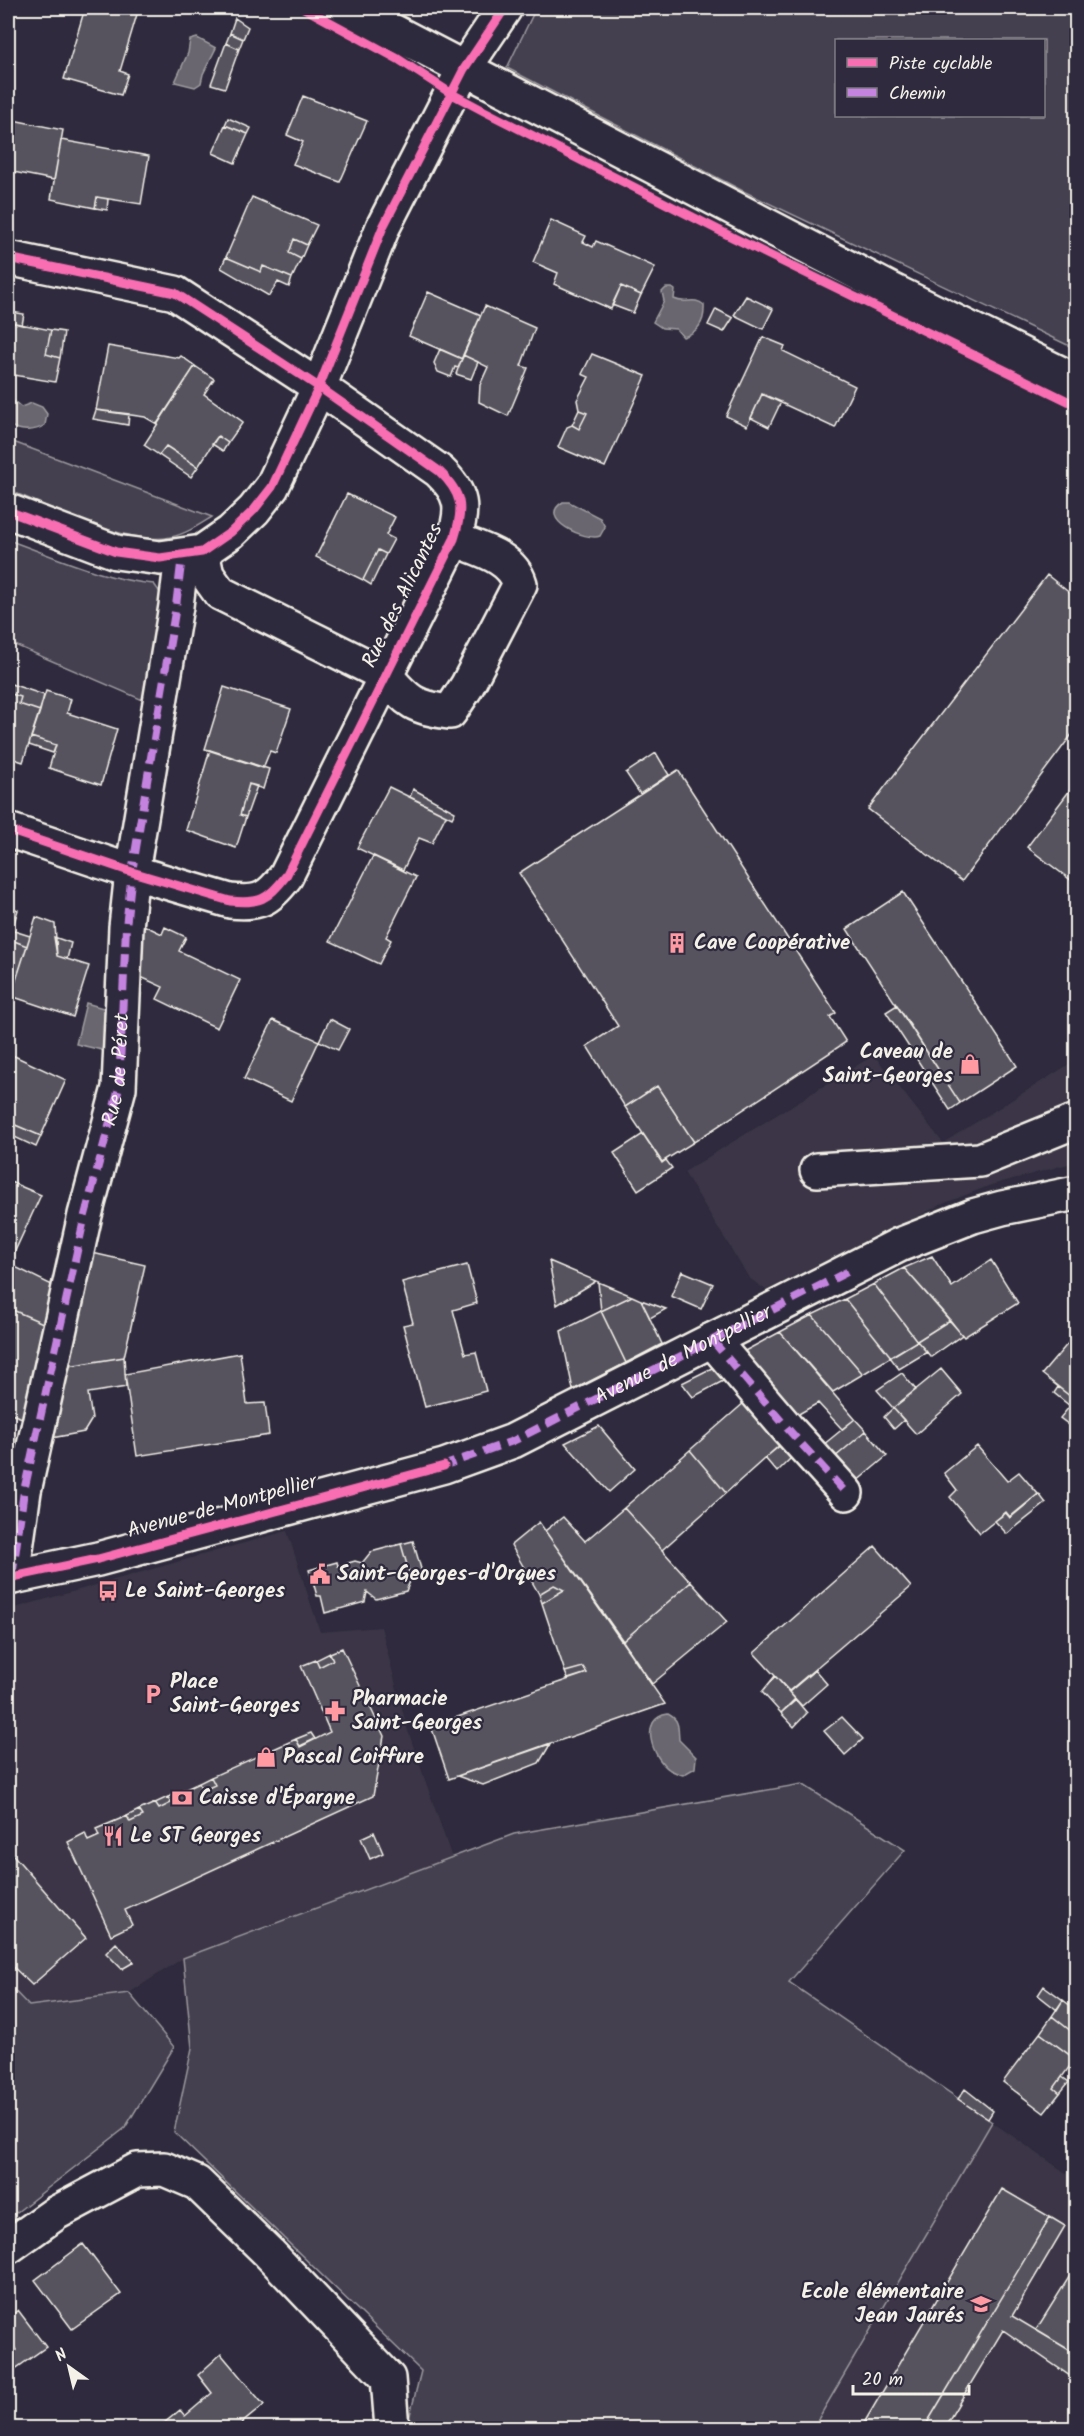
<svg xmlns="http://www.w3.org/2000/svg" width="1084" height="2436" viewBox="0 0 1084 2436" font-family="Kalam,sans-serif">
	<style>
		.built { fill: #3b3647 }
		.green { fill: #454050; stroke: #9c989c; stroke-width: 1.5; fill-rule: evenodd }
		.water { fill: #6a6670; stroke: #a19ea0; stroke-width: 1.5 }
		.building { fill: #56525f; stroke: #f4f1e8; stroke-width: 1.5 }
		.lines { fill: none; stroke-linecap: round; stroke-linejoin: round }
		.minor-casing { stroke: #f4f1e8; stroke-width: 38 }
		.minor { stroke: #2f2a3d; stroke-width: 33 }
		.quiet { stroke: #c483df; stroke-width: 8; stroke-dasharray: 15 8; stroke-linecap: butt }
		.cycleway-casing { stroke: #2f2a3d; stroke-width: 13 }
		.cycleway { stroke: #f96db3; stroke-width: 9 }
		.labels { text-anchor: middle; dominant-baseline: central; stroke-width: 4.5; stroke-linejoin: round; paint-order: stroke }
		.street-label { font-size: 21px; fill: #f4f1e8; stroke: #2f2a3d }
		.poi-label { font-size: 21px; font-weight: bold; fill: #f4f1e8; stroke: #2f2a3d; text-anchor: start }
	</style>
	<rect width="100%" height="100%" fill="#2f2a3d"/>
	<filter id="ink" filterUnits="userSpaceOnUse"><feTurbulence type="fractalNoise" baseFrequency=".0167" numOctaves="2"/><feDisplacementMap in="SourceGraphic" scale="12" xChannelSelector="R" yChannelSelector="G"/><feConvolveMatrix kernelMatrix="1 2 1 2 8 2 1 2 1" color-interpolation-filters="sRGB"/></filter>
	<g filter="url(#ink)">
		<path class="built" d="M874,1055L943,1143L1076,1060V1162L991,1185L945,1203L766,1290L749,1278L684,1172Z
			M287,1531L320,1632L381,1627L407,1728L452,1858L183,1958L129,1993L28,2006L8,1984V1610Z
			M992,2122L1076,2180V2428H813Z"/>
		<path class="green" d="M536,8H1076V349L741,190L507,68ZM836,40H1044V116H836Z
			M8,440L212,517C199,525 186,534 171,537C128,547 49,506 8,490Z
			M8,540C56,557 102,579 154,584L166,601L145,701L8,642Z
			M802,1784L905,1850L789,1982L992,2122L813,2428H422L409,2419L421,2371L174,2132L192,2048L183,1958L514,1834Z
			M8,1984L29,2006L129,1993L174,2047L125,2128L8,2219Z"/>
		<path class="water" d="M197,38L216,48L203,74L201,83L195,87L175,82L188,53L190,40Z
			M666,288H672L675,290L674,299C686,305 694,296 704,305C705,321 699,332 683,337L676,329L662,328L653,322L664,301L662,292Z
			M8,401L15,402L21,407L32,403L42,407L47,414L45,425C33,433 19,431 8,425Z
			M563,502H569L600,518L605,527L600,536C587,542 535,519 563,502Z
			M86,1003L110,1010L102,1050L76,1044Z
			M668,1714C680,1720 678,1728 679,1740L696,1757L695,1768L683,1775C679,1774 674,1772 670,1770C652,1758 638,1718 668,1714Z"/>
		<path class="building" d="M85,8H125L138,11L120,71L128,74L121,95L64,79Z
			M235,18L248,27L243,39L230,33Z
			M230,33L243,39L239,49L226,43Z
			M226,43L239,49L225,88L211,84Z
			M303,96L367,121L340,182L293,164L303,142L287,135Z
			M228,118L251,128L248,134L225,125Z
			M8,119L63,130L54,180L8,171Z
			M225,125L248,134L235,163L213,153Z
			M61,140L149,156L141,204L97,197L95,208L51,199Z
			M97,197L108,199L107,210L95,208Z
			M252,197L317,225L307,245L294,239L289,253L301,259L292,278L263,266L261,272L226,257Z
			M551,220L586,236L583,242L593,247L596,241L655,267L641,295L621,286L611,309L554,284L558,273L533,262Z
			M294,239L307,245L301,259L289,253Z
			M226,257L261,272L263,266L292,278L289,287L278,282L269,296L221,268Z
			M621,286L641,295L633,313L612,305Z
			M428,292L481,315L462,359L409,336Z
			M746,296L773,309L763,329L734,315Z
			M485,306L535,328L521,366L528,368L508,416L479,402L480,385L488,367L463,355Z
			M716,309L733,318L724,332L708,325Z
			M8,311L11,312L10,322L51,330L46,354L60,358L55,382L8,374Z
			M11,312L24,314L22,325L10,322Z
			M51,330L64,332L60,358L46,354Z
			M763,337L785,346L783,351L855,386L835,428L762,394L747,426L726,416Z
			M108,346L179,358L181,356L195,366L157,424L145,417L96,410Z
			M440,349L462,359L458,368L455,367L451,377L438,372L434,363Z
			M592,354L646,376L605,467L558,447L567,427L572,425L579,429L587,413L579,410L577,400L589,377L582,374Z
			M463,355L478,362L471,379L456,374Z
			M195,366L214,379L204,394L243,422L228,443L218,436L198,467L166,446L159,455L144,445Z
			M762,394L781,402L769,427L751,418Z
			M96,410L129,414L128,425L93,419Z
			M579,410L587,413L579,429L572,425Z
			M218,436L228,443L223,451L212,444Z
			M166,446L198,467L191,477L159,455Z
			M347,494L395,517L386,535L394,539L386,554L378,550L363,580L316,557Z
			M378,550L386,554L371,585L363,580Z
			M1047,575L1076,598V729L962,881L868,809Z
			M8,683L44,695L40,711L19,704L21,697L8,693Z
			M224,687L291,709L276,753L270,751L263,768L205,749Z
			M46,691L71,699L67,713L117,729L101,785L49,768L56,745L31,737Z
			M8,693L21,697L19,704L40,711L23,762L8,757Z
			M31,737L56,745L53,753L29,745Z
			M210,750L269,769L263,789L249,784L240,815L246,817L236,848L186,830Z
			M656,753L669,775L640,794L626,773Z
			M678,770L836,1013L830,1017L846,1042L694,1142L657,1086L625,1107L587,1046L618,1026L519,873Z
			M1076,782V884L1027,847Z
			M249,784L257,786L246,817L240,815Z
			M389,787L446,815L432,843L419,838L403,870L357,848Z
			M413,789L455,812L452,818L410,797Z
			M373,856L416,877L386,937L391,940L379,964L330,941Z
			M903,892L1017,1066L960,1103L847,929Z
			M8,906L18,910L9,939L27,946L17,977L8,974Z
			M36,917L55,924L57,956L89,966L73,1017L11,996Z
			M135,921L162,934L165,927L186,937L179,951L240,980L217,1028L157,999L163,987L132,973Z
			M11,930L30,936L27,946L9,939Z
			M54,937L71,943L67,959L57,956Z
			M897,1005L960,1103L950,1110L886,1012Z
			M330,1019L349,1029L338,1050L319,1041Z
			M273,1020L319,1041L291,1101L244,1079Z
			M8,1053L66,1080L41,1136L8,1122Z
			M657,1086L694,1142L662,1162L625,1107Z
			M13,1124L41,1136L36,1147L8,1134Z
			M643,1134L662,1163L666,1160L672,1168L638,1190L614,1153Z
			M8,1181L41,1195L9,1264L52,1285L54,1288L50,1326L8,1308Z
			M88,1252L145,1265L124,1357L62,1367Z
			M932,1256L952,1287L991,1260L1018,1303L964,1337L904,1268Z
			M549,1261L596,1281L557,1305Z
			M467,1265L477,1303L453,1310L465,1354L476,1352L486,1391L425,1407L403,1325L413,1323L402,1282Z
			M904,1268L950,1320L917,1341L874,1284Z
			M682,1271L713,1284L701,1309L671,1296Z
			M598,1282L632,1296L601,1311Z
			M874,1284L917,1341L891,1357L845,1299Z
			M632,1296L641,1300L662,1344L626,1363L601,1311Z
			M845,1299L891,1357L863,1374L812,1315Z
			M641,1300L666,1309L650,1318Z
			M8,1308L50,1326L28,1420L8,1413L9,1392H8Z
			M601,1311L626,1363L573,1390L561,1331Z
			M812,1315L863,1374L833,1392L780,1332Z
			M950,1320L962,1335L931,1357L917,1341Z
			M780,1332L855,1419L842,1429L818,1403L797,1415L741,1353Z
			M1075,1335L1076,1336V1430L1060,1418L1075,1400L1042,1374Z
			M917,1341L927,1352L899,1369L890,1357Z
			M240,1353L247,1404L265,1403L269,1435L137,1456L125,1374Z
			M124,1357L126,1387L88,1393L92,1419L84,1432L46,1439L62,1367Z
			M714,1367L725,1380L693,1397L682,1383Z
			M941,1369L962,1394L916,1434L893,1408Z
			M902,1373L916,1390L893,1408L877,1390Z
			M1058,1387L1075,1400L1070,1406L1054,1393Z
			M745,1402L782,1443L726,1493L690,1450Z
			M893,1408L904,1420L894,1429L884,1417Z
			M855,1419L866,1431L834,1458L823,1445Z
			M599,1426L635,1469L609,1492L565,1443Z
			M866,1431L887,1456L856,1482L834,1458Z
			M782,1444L793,1456L777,1472L765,1458Z
			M977,1446L1007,1481L1019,1472L1038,1494L1010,1517L1006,1512L980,1533L950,1497L957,1490L944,1473Z
			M690,1450L726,1493L662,1550L624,1508Z
			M1039,1494L1046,1503L1007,1534L995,1521L1006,1513L1010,1518Z
			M624,1508L691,1582L623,1641L545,1531L563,1517L585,1541Z
			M539,1522L665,1704L449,1779L431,1726L587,1673L583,1667L565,1672L542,1603L564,1590L554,1585L539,1594L511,1545Z
			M413,1541L423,1576L411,1579L401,1544Z
			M401,1544L411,1579L406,1591L376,1599L367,1592L365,1602L325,1613L321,1596H317L314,1585L323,1566L337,1562L338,1566L355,1561L362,1563L371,1552Z
			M875,1546L911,1587L789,1691L754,1653Z
			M323,1566L320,1574L314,1585L309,1570Z
			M691,1582L727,1622L652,1684L623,1641Z
			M554,1585L564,1590L542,1603L539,1594Z
			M342,1648L384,1736L373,1796L125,1910L132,1925L111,1935L68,1842L85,1833L88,1841L99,1836L96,1829L127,1816L130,1822L143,1816L139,1810L155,1803L159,1809L171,1803L168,1797L199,1783L202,1791L215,1785L211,1777L296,1739L300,1747L330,1732L301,1666L316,1660L319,1667L333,1660L330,1653Z
			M330,1653L333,1660L319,1667L316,1660Z
			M583,1667L587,1673L568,1679L565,1672Z
			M815,1670L827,1684L802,1706L789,1692Z
			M775,1676L795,1699L781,1713L762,1692Z
			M796,1700L807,1713L794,1727L781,1713Z
			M842,1717L863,1739L845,1755L824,1731Z
			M311,1733L315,1739L300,1746L296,1739Z
			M551,1743L539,1763L483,1785L457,1776Z
			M211,1777L215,1785L202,1791L199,1783Z
			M168,1797L171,1803L159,1809L155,1803Z
			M139,1810L143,1816L130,1822L127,1816Z
			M374,1832L383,1853L370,1859L361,1838Z
			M8,1849L86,1938L32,1985L8,1962Z
			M116,1943L134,1962L122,1969L106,1953Z
			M1044,1986L1063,2000L1057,2010L1038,1995Z
			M1063,2000L1076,2010V2035L1052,2016Z
			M1052,2016L1076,2035L1075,2059L1040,2033Z
			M1040,2033L1075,2059L1054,2088L1060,2093L1044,2113L1003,2082Z
			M1062,2077L1069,2082L1060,2093L1054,2088Z
			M965,2089L993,2111L988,2119L958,2099Z
			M1002,2189L1050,2217L924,2428H861Z
			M1050,2217L1065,2226L1012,2316L1076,2354V2380L1003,2330L944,2428H924Z
			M83,2244L121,2294L72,2329L35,2280Z
			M1076,2266V2354L1036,2330Z
			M18,2310L46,2347L8,2374V2356L16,2350L8,2336V2318Z
			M221,2354L264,2405L236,2428H158L180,2410L185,2416L212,2393L198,2375Z"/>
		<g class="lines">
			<g class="minor-casing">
				<g id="minor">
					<path d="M348,8L893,291L1076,381"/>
					<path d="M8,258L175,293L319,387L439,471C463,494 464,508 454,539L286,876C268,900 259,904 230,901L132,872L8,830"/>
					<path d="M8,511L116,552L160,558L202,552L231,532L254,510L272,487L319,387L383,227L464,69L505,8"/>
					<path d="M202,552L207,575L220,593L385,675C408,702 415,708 450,712L467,686L520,584C512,556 478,549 454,539"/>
					<path d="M817,1170L980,1160L1076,1121"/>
					<path d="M712,1340L787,1428L846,1493"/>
					<path id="s1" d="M12,1577L24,1491L85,1215L119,1088L126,927L132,872L176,606L182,556"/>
					<path d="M8,1578L98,1559L444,1466L513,1441L899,1245L973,1216L1002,1208L1076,1193"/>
					<path d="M8,2247L56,2213L137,2170L164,2169L197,2183L269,2253L388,2378L392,2428"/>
				</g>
			</g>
			<use href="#minor" class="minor"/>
			<g class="quiet">
				<path d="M712,1340L787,1428L846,1493"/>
				<path id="s2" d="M440,1467L513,1441L851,1270"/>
				<path d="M12,1577L24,1491L85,1215L119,1088L126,927L132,872L176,606L182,556"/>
			</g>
			<g class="cycleway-casing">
				<path id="cycleway" d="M304,8L398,59L452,94L484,111L732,237L1076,405
					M8,258L175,293L319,387L439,471C463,494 464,508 454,539L286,876C268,900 259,904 230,901L132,872L8,830
					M8,511L116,552L160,558L202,552L231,532L254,510L272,487L319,387L383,227L464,69L505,8
					M8,1578L98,1559L444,1466"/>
			</g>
			<use href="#cycleway" class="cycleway"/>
		</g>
	</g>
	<defs>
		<g id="building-bare" transform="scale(1.62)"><path d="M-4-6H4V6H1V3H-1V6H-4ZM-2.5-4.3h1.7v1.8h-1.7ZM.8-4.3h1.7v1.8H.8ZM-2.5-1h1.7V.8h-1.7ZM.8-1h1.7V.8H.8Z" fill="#ff9aa2" stroke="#2f2a3d" stroke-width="2.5" paint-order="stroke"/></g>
		<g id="shop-bare" transform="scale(1.62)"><path d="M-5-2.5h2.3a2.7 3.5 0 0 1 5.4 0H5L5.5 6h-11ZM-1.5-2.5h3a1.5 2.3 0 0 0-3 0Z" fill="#ff9aa2" stroke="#2f2a3d" stroke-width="2.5" paint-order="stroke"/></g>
		<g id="civic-bare" transform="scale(1.62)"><path d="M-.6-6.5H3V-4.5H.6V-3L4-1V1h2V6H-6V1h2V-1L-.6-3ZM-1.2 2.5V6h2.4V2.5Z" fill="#ff9aa2" stroke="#2f2a3d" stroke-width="2.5" paint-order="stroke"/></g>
		<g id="bus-bare" transform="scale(1.62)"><path d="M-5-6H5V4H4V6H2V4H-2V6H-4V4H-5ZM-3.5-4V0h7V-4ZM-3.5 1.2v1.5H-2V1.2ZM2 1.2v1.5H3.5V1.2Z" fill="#ff9aa2" stroke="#2f2a3d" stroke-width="2.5" paint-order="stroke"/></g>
		<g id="parking-bare" transform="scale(1.62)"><path d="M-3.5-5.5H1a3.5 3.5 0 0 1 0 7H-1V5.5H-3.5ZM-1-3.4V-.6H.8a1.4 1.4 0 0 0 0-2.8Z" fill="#ff9aa2" stroke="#2f2a3d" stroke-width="2.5" paint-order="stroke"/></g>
		<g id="pharmacy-bare" transform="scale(1.62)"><path d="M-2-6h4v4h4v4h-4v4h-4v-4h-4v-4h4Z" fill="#ff9aa2" stroke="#2f2a3d" stroke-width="2.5" paint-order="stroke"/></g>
		<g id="bank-bare" transform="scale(1.62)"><path d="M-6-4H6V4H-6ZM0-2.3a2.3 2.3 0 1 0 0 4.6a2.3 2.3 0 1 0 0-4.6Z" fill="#ff9aa2" stroke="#2f2a3d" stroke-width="2.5" paint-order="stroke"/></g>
		<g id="restaurant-bare" transform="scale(1.62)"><path d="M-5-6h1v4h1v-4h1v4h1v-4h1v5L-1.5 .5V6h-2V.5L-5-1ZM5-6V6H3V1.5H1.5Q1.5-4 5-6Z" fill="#ff9aa2" stroke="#2f2a3d" stroke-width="2.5" paint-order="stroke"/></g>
		<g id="school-bare" transform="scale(1.62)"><path d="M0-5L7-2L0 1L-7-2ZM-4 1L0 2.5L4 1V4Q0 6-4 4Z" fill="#ff9aa2" stroke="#2f2a3d" stroke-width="2.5" paint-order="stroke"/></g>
	</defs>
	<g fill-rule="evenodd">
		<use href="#building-bare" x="677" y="943"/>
		<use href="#shop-bare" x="970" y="1064"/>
		<use href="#civic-bare" x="320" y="1574"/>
		<use href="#bus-bare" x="108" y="1591"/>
		<use href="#parking-bare" x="153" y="1694"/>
		<use href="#pharmacy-bare" x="335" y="1711"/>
		<use href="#shop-bare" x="266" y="1757"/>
		<use href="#bank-bare" x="182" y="1798"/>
		<use href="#restaurant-bare" x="113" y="1836"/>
		<use href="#school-bare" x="981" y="2304"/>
	</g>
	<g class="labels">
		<g class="street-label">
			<text transform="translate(403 596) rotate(-64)">Rue des Alicantes</text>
			<text stroke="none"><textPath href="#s1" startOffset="519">Rue de Péret</textPath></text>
			<text stroke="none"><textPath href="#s2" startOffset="268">Avenue de Montpellier</textPath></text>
			<text transform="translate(222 1507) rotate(-15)">Avenue de Montpellier</text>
		</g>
		<g class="poi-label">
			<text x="694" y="943">Cave Coopérative</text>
			<text x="953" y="1052" text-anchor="end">Caveau de<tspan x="953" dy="24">Saint-Georges</tspan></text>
			<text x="337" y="1574">Saint-Georges-d'Orques</text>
			<text x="125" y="1591">Le Saint-Georges</text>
			<text x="170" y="1682">Place<tspan x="170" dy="24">Saint-Georges</tspan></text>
			<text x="352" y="1699">Pharmacie<tspan x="352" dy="24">Saint-Georges</tspan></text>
			<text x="283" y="1757">Pascal Coiffure</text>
			<text x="199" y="1798">Caisse d'Épargne</text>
			<text x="130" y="1836">Le ST Georges</text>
			<text x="964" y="2292" text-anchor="end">Ecole élémentaire<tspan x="964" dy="24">Jean Jaurés</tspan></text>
		</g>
	</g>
	<rect width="1084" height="2436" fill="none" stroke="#2f2a3d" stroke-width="30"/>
	<rect x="15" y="15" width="1054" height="2406" fill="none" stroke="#f4f1e8" stroke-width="2" filter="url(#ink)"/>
	<rect x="835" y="39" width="210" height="78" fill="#2f2a3d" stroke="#7e7a81" stroke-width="1.5"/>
	<rect x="847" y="58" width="30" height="9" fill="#f96db3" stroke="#7e7a81" stroke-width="1.5"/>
	<text x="889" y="69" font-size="18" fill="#f4f1e8">Piste cyclable</text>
	<rect x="847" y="88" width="30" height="9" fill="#c483df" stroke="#7e7a81" stroke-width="1.5"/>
	<text x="889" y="99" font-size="18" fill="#f4f1e8">Chemin</text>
	<g transform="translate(69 2367) rotate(326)" stroke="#2f2a3d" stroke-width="4.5" paint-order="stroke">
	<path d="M0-4.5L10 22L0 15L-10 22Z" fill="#f4f1e8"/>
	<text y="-9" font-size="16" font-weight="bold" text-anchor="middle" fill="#f4f1e8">N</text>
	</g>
	<path d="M853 2385v9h116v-9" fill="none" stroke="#f4f1e8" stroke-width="3"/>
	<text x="862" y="2385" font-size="18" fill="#f4f1e8" stroke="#2f2a3d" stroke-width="4.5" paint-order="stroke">20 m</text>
</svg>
